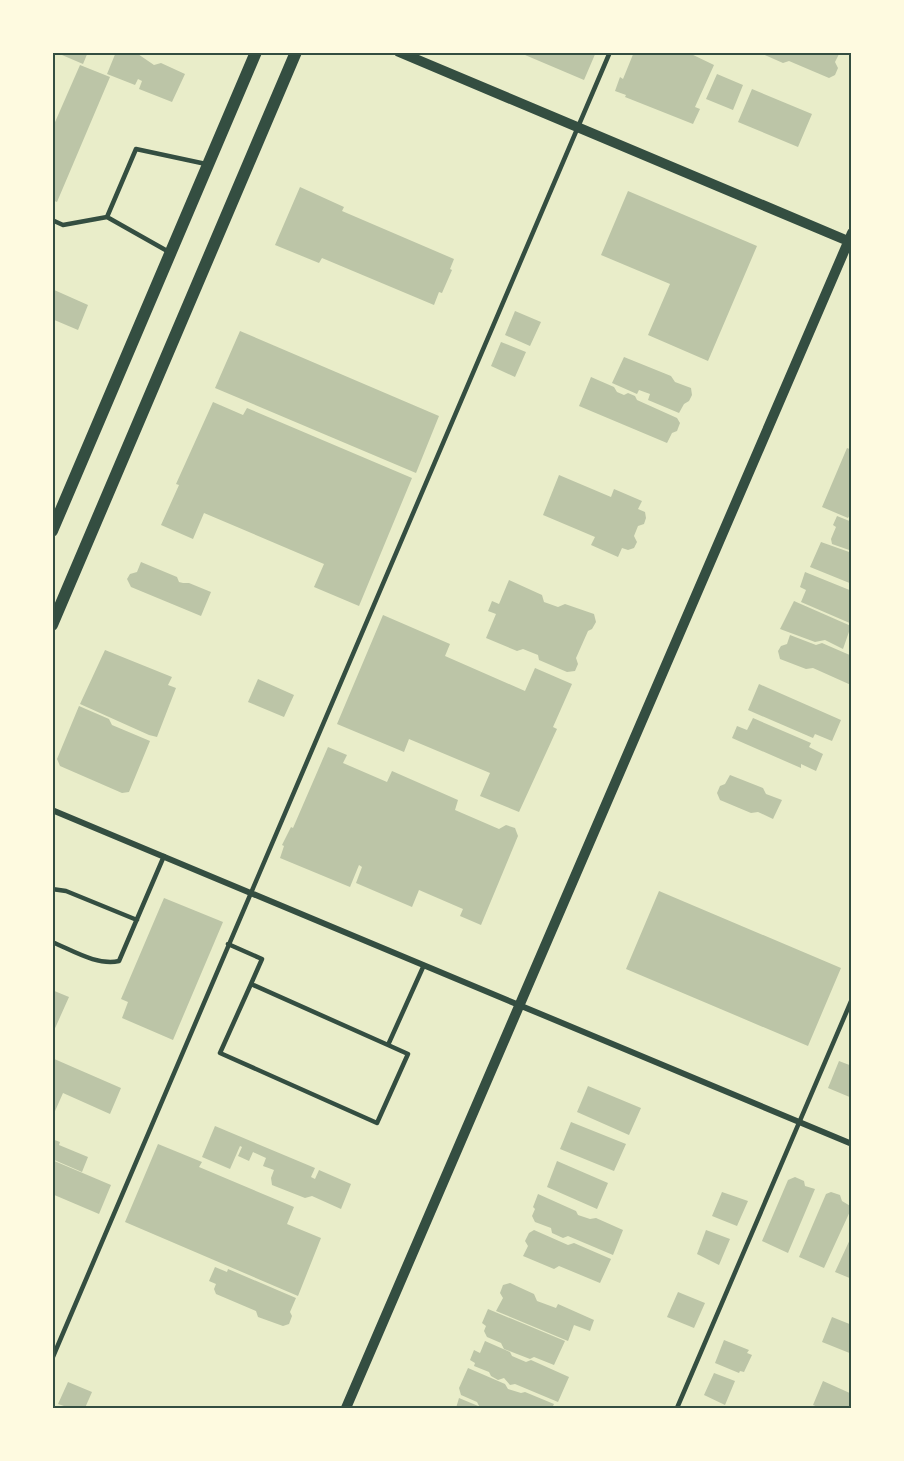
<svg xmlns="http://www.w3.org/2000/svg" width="904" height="1461" viewBox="0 0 904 1461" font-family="Montserrat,sans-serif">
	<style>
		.building { fill: #bcc5a7 }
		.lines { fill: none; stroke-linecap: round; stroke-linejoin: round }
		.service { stroke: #344e41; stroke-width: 4.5 }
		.minor { stroke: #344e41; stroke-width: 6 }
		.tertiary { stroke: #344e41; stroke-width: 10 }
		.secondary { stroke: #344e41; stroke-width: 12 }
		.neatline { fill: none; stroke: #344e41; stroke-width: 2 }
	</style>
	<rect width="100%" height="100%" fill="#e9edc9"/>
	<path class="building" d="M55,52H88L83,64Z
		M116,52H135L154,65L161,63L185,74L172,102L139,89L142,81L138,79L135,85L107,74Z
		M518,52H596L584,80Z
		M634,52H687L714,65L695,107L700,109L693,124L625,97L626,95L615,91L620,77L623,79Z
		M758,52H837L839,54L835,62L838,68L835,75L829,78L789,61L783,63Z
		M80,65L110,77L57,202L52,200V129Z
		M717,74L743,85L733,110L706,99Z
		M752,89L812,114L798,147L738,122Z
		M300,187L344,207L342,211L454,259L450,269L452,270L442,293L439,292L434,305L322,258L319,263L275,245Z
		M628,191L757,246L708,361L648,335L670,284L601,255Z
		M52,289L88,305L78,330L52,319Z
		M515,311L541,322L530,346L505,335Z
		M240,331L439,416L416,473L215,388Z
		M501,342L526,352L515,377L491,366Z
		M624,357L671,376L675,382L691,388L692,395L689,401L684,404L679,413L648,400L650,394L639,390L637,394L612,383Z
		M591,377L614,387L617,392L624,395L628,393L635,396L637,400L677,418L680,423L677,431L672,433L667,443L579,406Z
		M213,402L243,415L247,408L412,478L359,606L314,587L324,564L204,513L193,539L161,525L179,485L176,484Z
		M847,448L852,450V512L848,518L822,507Z
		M559,475L611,497L614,489L642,501L638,509L645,512L646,518L644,524L638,526L634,536L637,542L634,548L628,550L622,548L618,557L591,545L595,537L543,515Z
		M837,516L852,522V551L832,544L831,539L836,527L833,525Z
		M821,542L852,553V584L810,567Z
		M141,562L177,577L179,582L183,583H189L211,592L201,616L131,587L127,579L130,574L137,572Z
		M805,572L852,591V624L801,602L806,590L800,587Z
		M509,580L542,595L544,602L558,607L565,604L594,614L596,622L592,629L588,631L576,658L578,664L575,671L567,672L539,660L538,655L523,649L517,651L486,638L496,614L488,611L492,601L499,604Z
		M794,601L851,626L843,649L825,640L815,642L780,629Z
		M383,615L450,644L445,656L525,691L535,668L572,684L553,727L557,729L519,812L480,796L490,773L409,739L404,752L337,724Z
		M790,635L816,645L822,643L852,656L851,685L813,668L806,669L780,659L778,651L781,646L787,644Z
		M105,650L172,677L168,685L176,688L157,737L149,735L80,704Z
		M258,679L294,695L284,717L248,702Z
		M759,684L841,720L832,741L815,734L813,738L748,710Z
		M79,706L109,719L112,725L150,741L129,792L122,793L60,766L57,759Z
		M753,718L811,743L809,747L823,754L816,771L801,764V768L732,738L737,726L747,730Z
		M328,747L347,755L343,763L387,782L392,771L458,800L455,810L499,829L506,825L515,828L518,836L481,925L460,916L463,909L419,890L412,907L356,883L362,867L359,865L350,887L280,858L284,846L282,845L291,827L293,828Z
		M730,775L763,788L766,794L782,800L773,819L758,812L751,813L720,800L717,793L720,786L725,784Z
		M659,891L841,968L808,1046L626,969Z
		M164,898L223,922L173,1040L122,1018L128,1002L121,999Z
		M52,990L69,997L52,1035Z
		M52,1058L121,1088L110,1114L63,1093L52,1118Z
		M839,1061L852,1066V1098L828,1088Z
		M588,1086L641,1108L629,1135L577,1112Z
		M571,1122L626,1144L614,1171L560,1149Z
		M215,1126L315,1168L311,1177L315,1179L319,1170L351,1184L341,1209L312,1196L305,1198L272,1185L271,1178L274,1170L263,1166L266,1158L253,1152L249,1161L238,1156L242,1147L240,1146L230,1169L202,1157Z
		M52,1139L60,1142L59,1145L88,1157L82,1172L52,1159Z
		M158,1144L202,1162L199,1167L294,1207L287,1224L321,1238L298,1296L125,1222Z
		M52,1160L111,1185L99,1214L52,1194Z
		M557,1161L608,1183L597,1209L547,1187Z
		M795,1177L804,1181L805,1186L815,1189L788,1253L762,1241L788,1180Z
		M722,1192L748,1201L737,1226L712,1216Z
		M831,1192L840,1195L842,1201L852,1207L824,1268L799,1257L826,1194Z
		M538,1194L576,1211L578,1215L590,1219L596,1218L623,1230L613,1255L568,1236L563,1238L552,1233L551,1228L535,1222L532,1216L535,1209L533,1207Z
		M534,1230L568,1245L574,1243L611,1259L600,1283L559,1266L554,1269L523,1256L528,1246L525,1241L529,1233Z
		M706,1230L730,1239L719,1265L697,1254Z
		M852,1235V1279L835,1272Z
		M215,1267L227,1272L228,1269L296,1298L290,1312L292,1316L289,1324L283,1326L258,1317L256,1311L216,1294L214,1289L216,1284L209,1281Z
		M510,1283L534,1294L537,1301L556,1308L558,1304L594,1320L590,1331L574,1325L568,1341L496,1311L503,1298L500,1293L503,1285Z
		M678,1292L705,1303L694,1328L667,1317Z
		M488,1309L565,1341L554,1365L534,1357L530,1359L504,1349L501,1343L487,1337L484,1331L486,1326L482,1323Z
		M832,1317L852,1325V1354L822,1342Z
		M724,1340L749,1350L747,1353L752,1355L744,1372L740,1371L739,1373L715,1363Z
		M485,1341L510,1352L512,1356L526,1362L531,1360L569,1377L558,1402L515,1384L510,1385L504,1378L498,1380L491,1376L489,1372L474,1366L475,1363L470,1360L474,1350L480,1353Z
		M468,1368L505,1384L508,1389L521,1393L525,1392L554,1404L552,1408H487L479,1406L477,1402L461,1395L459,1388Z
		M714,1373L735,1381L725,1405L704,1395Z
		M823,1381L852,1394V1408H820L813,1405Z
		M68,1382L92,1392L85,1408H70L58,1404Z
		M459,1398L483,1408H456Z"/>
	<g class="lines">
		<path class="service" d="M52,220L63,225L107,217
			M169,252L107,217L136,149L206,164
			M52,889L66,891L137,920
			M52,942C72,950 97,966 119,961L164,856
			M228,944L262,959L251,984
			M388,1045L408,1054L377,1123L220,1053L251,984L388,1045L424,965
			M52,1359L610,52
			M677,1408L852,999"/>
		<path class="minor" d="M52,810L852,1144"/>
		<path class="tertiary" d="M399,52L848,241
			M346,1408L852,233"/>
		<path class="secondary" d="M52,531L256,52
			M52,625L296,52"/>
	</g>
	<rect width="904" height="1461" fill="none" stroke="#fefae0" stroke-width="108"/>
	<rect x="54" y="54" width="796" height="1353" class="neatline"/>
</svg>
